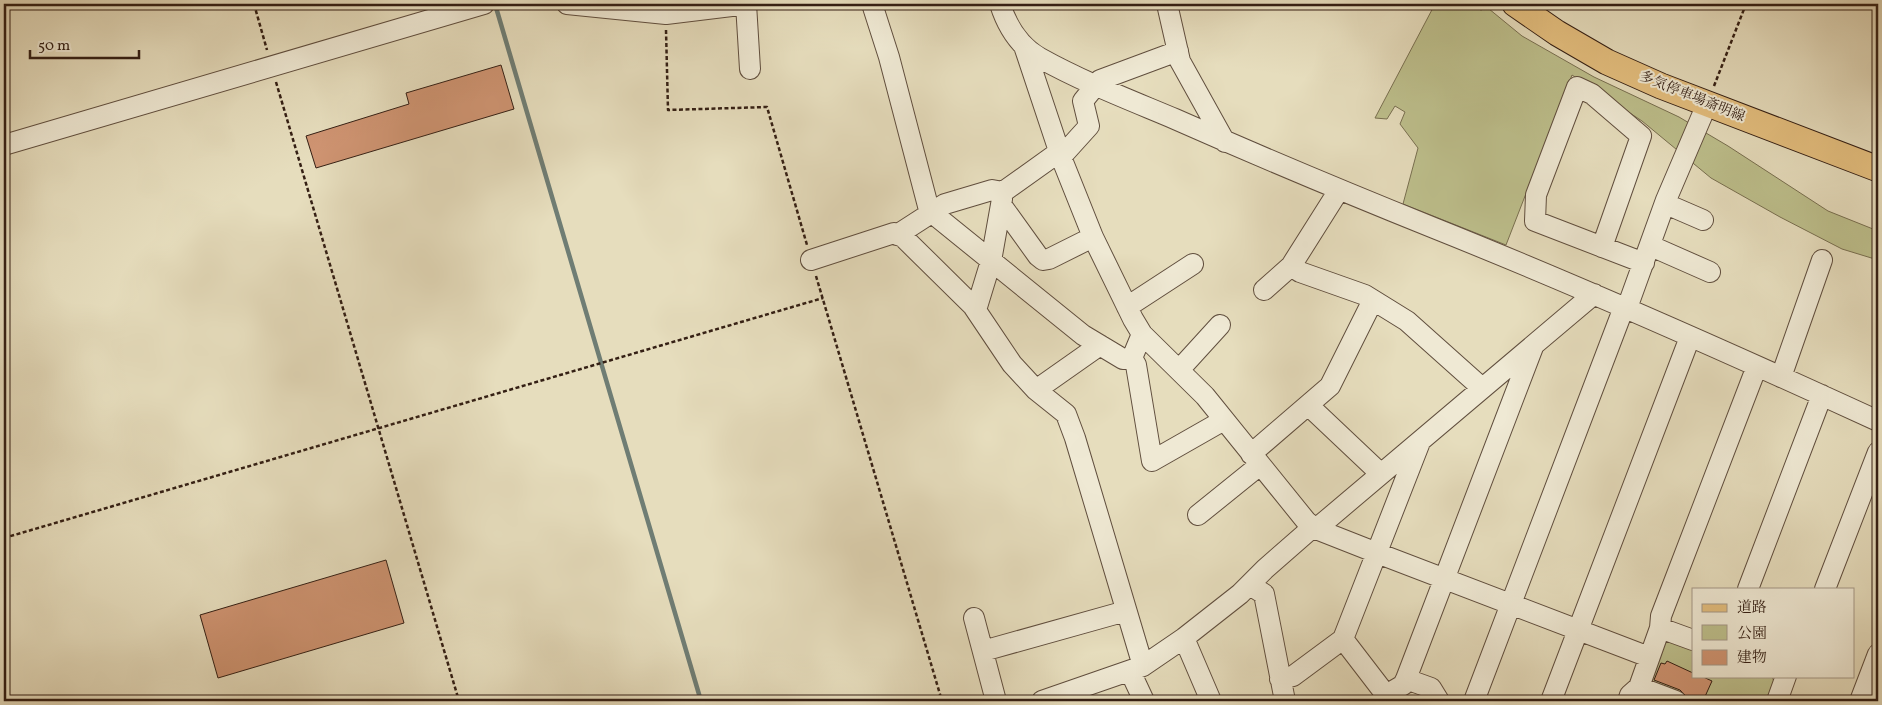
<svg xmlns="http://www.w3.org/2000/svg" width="1882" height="705" viewBox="0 0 1882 705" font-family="Vollkorn,'Noto Serif JP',serif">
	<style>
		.green { fill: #bdbf8c; stroke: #786f50 }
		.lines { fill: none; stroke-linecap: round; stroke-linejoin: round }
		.stream { stroke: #6f7d74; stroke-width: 4.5 }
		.building { fill: #cf9472; stroke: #341f14 }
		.minor-casing { stroke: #604e3e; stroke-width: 22 }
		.major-casing { stroke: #341f14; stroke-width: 27 }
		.path { stroke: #341f14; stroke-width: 2.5; stroke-dasharray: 4 2.5; stroke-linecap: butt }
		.minor { stroke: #efe9d4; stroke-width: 20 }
		.major { stroke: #e3be7e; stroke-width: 25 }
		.labels { text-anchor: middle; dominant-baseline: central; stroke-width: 4; stroke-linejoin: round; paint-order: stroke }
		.street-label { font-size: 14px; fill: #341f14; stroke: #efe9d4 }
	</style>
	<rect width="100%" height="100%" fill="#e6ddbd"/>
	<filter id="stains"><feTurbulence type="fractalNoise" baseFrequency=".004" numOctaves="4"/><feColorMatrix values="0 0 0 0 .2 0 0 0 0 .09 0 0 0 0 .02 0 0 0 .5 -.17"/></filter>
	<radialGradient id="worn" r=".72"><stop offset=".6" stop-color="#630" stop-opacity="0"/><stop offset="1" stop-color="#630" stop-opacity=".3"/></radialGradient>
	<path class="green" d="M1435,4H1483L1522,36L1594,77L1679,117L1728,146L1828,211L1878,231V260L1842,249L1780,217L1711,178L1642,121L1572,75L1506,245L1403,204L1418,148L1400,124L1405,112L1395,106L1387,119L1375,118Z
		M1673,638L1693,646V676L1772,677L1775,683L1768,701H1694L1653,686L1650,680L1665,641Z"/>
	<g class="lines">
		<path class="stream" d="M495,4L701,701"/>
	</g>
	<path class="building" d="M501,65L514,109L316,168L306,136L409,104L406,93Z
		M386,560L404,623L218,678L200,615Z
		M1667,661L1693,673V676H1701L1712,681L1703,701L1686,696L1680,690L1654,680L1661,663L1665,664Z"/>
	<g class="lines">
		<g class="minor-casing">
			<path id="minor" d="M567,4L666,14L748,4
				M746,4L750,69
				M872,4L889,57L928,206L931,212L1083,335L1123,359L1132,358L1142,334
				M1000,4C1007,26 1019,46 1040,58C1083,82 1130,100 1175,119C1261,157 1347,193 1434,228C1584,288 1732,354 1878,421
				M1167,4L1180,61L1225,142
				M1024,46L1061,157L1093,237L1133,319L1142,334L1205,396L1306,521L1316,529L1377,553L1649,657
				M4,145L484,4
				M1061,157L1089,126L1083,101L1100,80L1178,51
				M1666,204L1703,220
				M1002,206L1038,256L1043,260L1049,259L1093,237
				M897,235L945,204L992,190L1003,192L1059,152
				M1651,246L1710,272
				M1602,247L1641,136L1592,94L1577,87L1536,195L1535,221L1644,263
				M811,260L894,233L903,237L973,306L1012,364L1036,390L1066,414L1075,438L1143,666
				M1291,266L1300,272L1365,295L1407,321L1482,388
				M1264,290L1291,266L1339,190
				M1127,307L1193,264
				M1627,308L1666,200L1707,104
				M976,310L991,261L1002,199
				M1132,358L1136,365L1152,461L1224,420
				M1179,370L1220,325
				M1781,377L1822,260
				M1036,390L1100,345
				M1308,405L1381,474
				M1251,454L1330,386L1373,300
				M1198,515L1260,465
				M1316,529L1594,294
				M1250,585L1264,594L1285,701
				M1748,589L1822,395
				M1825,589L1878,452
				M974,618L996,701
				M1660,628L1693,640
				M1184,638L1211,701
				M1343,639L1386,695L1403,685L1406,679L1431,688L1439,701
				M983,651L1126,611
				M1130,671L1144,701
				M1280,679L1293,676L1343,639L1420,442
				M1406,679L1533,347
				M1639,687L1676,701
				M1042,701L1143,666L1184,638L1240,594L1265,569L1313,527
				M1474,701L1624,307
				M1551,701L1690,337
				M1628,701L1630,695L1639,687L1660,628L1661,616L1757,366
				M1777,701L1786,676
				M1860,701L1878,654"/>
		</g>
		<g class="major-casing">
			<path id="major" d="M1515,4L1557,33L1607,62L1661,86L1878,169"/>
		</g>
		<path class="path" d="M254,4L267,50
			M1468,4L1481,9L1492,4
			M666,30L668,110L767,107L807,245
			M276,82L459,701
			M1714,86L1746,4
			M816,276L942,701
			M4,538L823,298"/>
		<use href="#minor" class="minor"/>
		<use href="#major" class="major"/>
	</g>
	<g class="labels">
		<g class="street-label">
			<text transform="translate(1692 97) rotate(22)">多気停車場斎明線</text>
		</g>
	</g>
	<rect width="1882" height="705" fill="none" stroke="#e6ddbd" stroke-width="20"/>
	<rect x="5" y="5" width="1872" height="695" fill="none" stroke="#341f14" stroke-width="2.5"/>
	<rect x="10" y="10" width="1862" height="685" fill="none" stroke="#341f14"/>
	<rect x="1692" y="588" width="162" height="90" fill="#efe9d4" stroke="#a49887"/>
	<rect x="1702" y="604" width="25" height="8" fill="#e3be7e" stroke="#a49887"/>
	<text x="1737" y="612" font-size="15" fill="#341f14">道路</text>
	<rect x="1702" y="625" width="25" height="15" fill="#bdbf8c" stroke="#a49887"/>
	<text x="1737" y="638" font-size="15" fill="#341f14">公園</text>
	<rect x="1702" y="650" width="25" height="15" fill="#cf9472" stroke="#a49887"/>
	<text x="1737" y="662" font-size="15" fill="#341f14">建物</text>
	<path d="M30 50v8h109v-8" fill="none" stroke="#341f14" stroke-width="2.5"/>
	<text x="38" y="50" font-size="15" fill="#341f14" stroke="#efe9d4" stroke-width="4" paint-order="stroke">50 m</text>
	<rect width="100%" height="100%" filter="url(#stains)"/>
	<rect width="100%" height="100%" fill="url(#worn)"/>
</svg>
